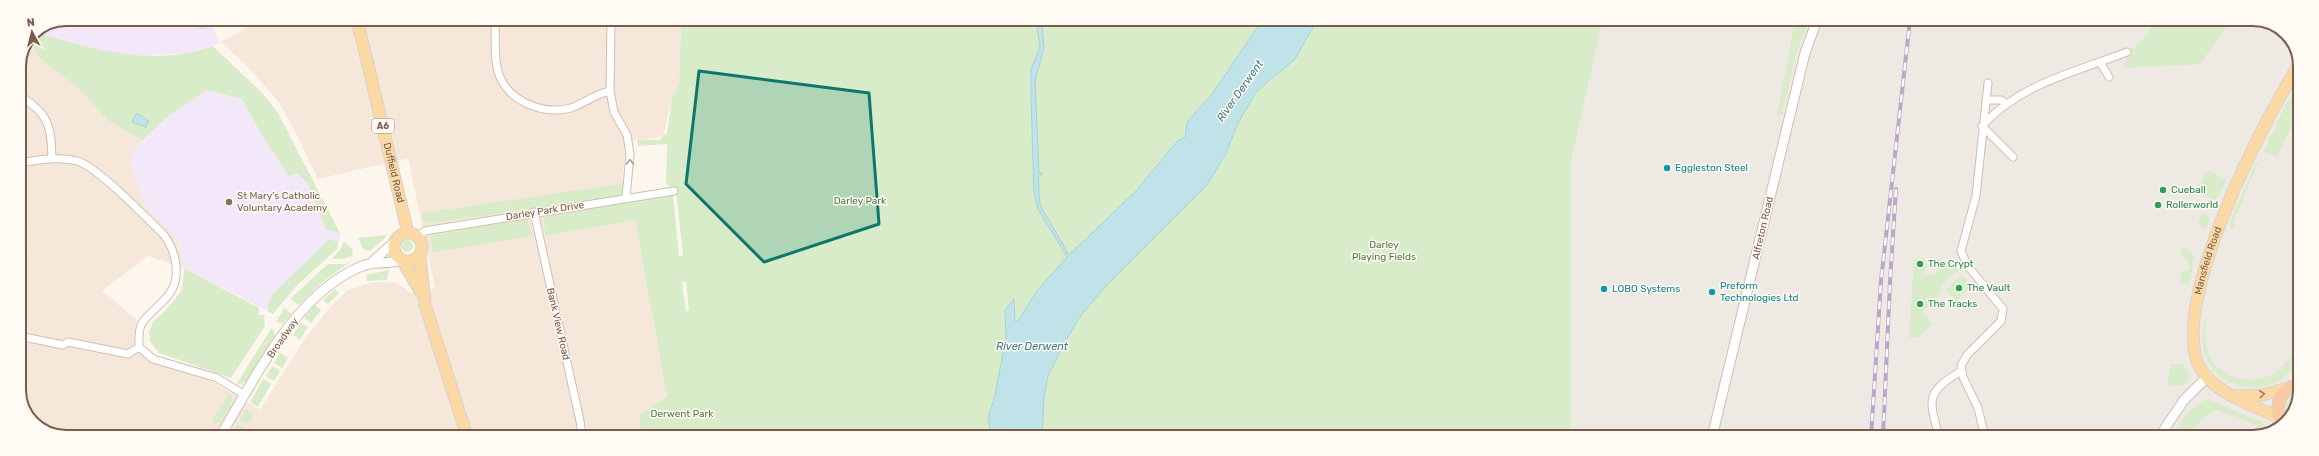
<svg xmlns="http://www.w3.org/2000/svg" width="2319" height="456" viewBox="0 0 2319 456" font-family="Rubik,sans-serif">
	<style>
		.residential { fill: #f5e8da }
		.industrial { fill: #efe9e4 }
		.education { fill: #f3e8fa }
		.green { fill: #d8ecc9; fill-rule: evenodd }
		.water { fill: #bfe3e8; stroke: #a5d3da }
		.lines { fill: none; stroke-linecap: round; stroke-linejoin: round }
		.minor-casing { stroke: #d1beb0; stroke-width: 9 }
		.tertiary-casing { stroke: #d1beb0; stroke-width: 11 }
		.primary-casing { stroke: #dad1cd; stroke-width: 13 }
		.trunk-casing { stroke: #dad1cd; stroke-width: 14 }
		.minor { stroke: #fff; stroke-width: 7 }
		.tertiary { stroke: #fff; stroke-width: 9 }
		.primary { stroke: #fbd9a5; stroke-width: 11 }
		.trunk { stroke: #f9c8a4; stroke-width: 12 }
		.rail-casing { stroke: #b9a8c9; stroke-width: 4 }
		.rail { stroke: #fffaf3; stroke-width: 2.5; stroke-dasharray: 8; stroke-linecap: butt }
		.oneway { stroke: #af9d94 }
		.oneway2 { stroke: #a18267 }
		.marked { fill: #0f766e; fill-opacity: 0.2; stroke: #0f766e; stroke-width: 3; stroke-linejoin: round }
		.culture-dot { fill: #0f9aa8; stroke: #fffaf3; stroke-width: 1.5 }
		.leisure-dot { fill: #2e9e5b; stroke: #fffaf3; stroke-width: 1.5 }
		.education-dot { fill: #8d6e63; stroke: #fffaf3; stroke-width: 1.5 }
		.labels { text-anchor: middle; dominant-baseline: central; stroke-width: 3; stroke-linejoin: round; paint-order: stroke }
		.shield { fill: #fffaf3; stroke: #a28b7f; stroke-width: 1 }
		.shield-label { font-size: 9px; font-weight: bold; fill: #7a5c4d }
		.culture-label { font-size: 10px; fill: #0d838f; stroke: #fffaf3; text-anchor: start }
		.street-label { font-size: 10px; fill: #7a5c4d; stroke: #fffaf3 }
		.leisure-label { font-size: 10px; fill: #27864d; stroke: #fffaf3; text-anchor: start }
		.education-label { font-size: 10px; fill: #785e54; stroke: #fffaf3; text-anchor: start }
		.park-label { font-size: 10px; fill: #537a41; stroke: #fffaf3 }
		.water-label { font-size: 11px; font-style: italic; fill: #437c86; stroke: #fffaf3 }
		.rim { fill: none; stroke: #7a5c4d; stroke-width: 2 }
	</style>
	<rect width="100%" height="100%" fill="#fdf6ec"/>
	<path class="residential" d="M261,19H681L679,83L672,98L663,137L624,142L625,155L622,178L626,195L543,211L545,236L635,220L667,398L639,415L641,436H57L33,423L19,396V66L31,38L37,56L79,89L107,120L142,141L133,151L181,249L184,268L148,256L102,291L137,320L134,341L148,360L215,383L260,410L304,340L330,307L348,290L365,284L379,282L397,283L411,293L435,288L408,158L318,179L293,127L278,101L246,65L221,42Z"/>
	<path class="industrial" d="M1603,20H2262L2286,33L2300,60L2299,348L2277,428L2253,437H1571V162Z"/>
	<path class="education" d="M66,19H223L212,25L220,43L213,46L196,53L130,56L78,45L35,32Z
		M207,90L242,99L261,134L289,176L297,173L308,184L326,230L340,233L337,249L296,286L273,314L184,268L181,249L173,233L148,209L141,195L130,161L133,151L166,118Z"/>
	<path class="green" d="M187,19H223L203,30L195,27Z
		M681,19H1263L1212,94L1187,122L1185,137L1176,141C1161,161 1146,182 1128,200C1089,241 1048,272 1018,321H1015L1014,300L1005,310L1006,338L994,399L988,417L991,436H641L639,415L667,397L635,220L545,236L543,211L673,194L679,257L683,256L676,190L666,184L667,144L638,146L637,140H659L667,133L672,98L679,83ZM682,282H686L689,309L686,312Z
		M1318,19L1603,20L1571,162V437H1042L1044,398L1048,376L1066,340L1079,318L1106,286L1207,185L1226,153L1238,123L1256,92L1295,59Z
		M1795,20H1810L1797,51L1782,115L1777,116Z
		M2156,20H2237L2230,22L2200,64L2124,68L2127,52L2139,44Z
		M35,32C92,49 155,68 213,46L263,94L278,113L340,233L326,230L308,184L297,173L289,176L261,134L242,99L207,90L166,118L142,141L107,120L79,89L37,56L31,38Z
		M2293,97L2300,99V108L2277,157L2263,152L2287,102Z
		M2256,162L2258,163L2233,223L2235,228L2232,230L2229,224Z
		M2211,171L2226,180L2216,200L2198,193L2205,173Z
		M622,184L624,196L424,224L422,213Z
		M2204,213L2210,217L2206,229L2198,224L2201,215Z
		M524,219L528,220L533,236L432,252L431,235L434,233Z
		M386,235L385,238L370,251L364,250L358,238Z
		M329,239L338,242L337,249L296,286L273,314L269,312L268,305L273,294Z
		M401 246a6 6 0 1 1 12 0a6 6 0 1 1-12 0Z
		M344,241L353,250L352,256L343,259H331L340,250Z
		M2181,247L2189,250L2195,257L2189,285L2180,283L2181,272L2190,270L2187,258L2183,259Z
		M1914,259L1926,260L1925,274L1936,275L1938,261L1955,262L1960,268L1940,287L1943,291L1922,312L1933,324L1919,337L1909,338Z
		M351,261L320,284L299,305L290,299L328,264H345Z
		M184,268L259,308V315H264L265,326L231,378L159,353L150,341L149,332L153,322L166,310L182,290Z
		M389,270L387,280L367,281L366,275Z
		M1961,275L1972,286L1956,301L1945,290Z
		M335,289L339,293L328,304L323,300Z
		M315,305L321,310L311,323L304,318Z
		M284,308L292,314L283,323L276,322Z
		M2206,320C2206,331 2204,343 2209,354C2219,379 2251,385 2274,374C2279,371 2283,365 2287,361C2292,357 2297,353 2299,348V361C2293,368 2284,379 2276,382C2249,395 2216,384 2205,355C2201,344 2203,331 2204,321Z
		M301,323L308,327L300,340L293,335Z
		M272,327L275,336L248,382L236,385Z
		M280,353L288,358L282,368L274,363Z
		M2171,364H2183L2188,371L2189,377L2185,384L2171,387L2167,384Z
		M272,366L280,371L274,381L266,376Z
		M263,379L271,384L258,407L250,402Z
		M230,392L233,401L221,422L213,424L212,420Z
		M2299,393V399L2288,418C2281,407 2287,396 2299,393Z
		M2208,399L2261,422L2271,430L2262,433L2256,425L2217,410L2205,417L2186,436L2182,437L2175,433L2176,429C2184,419 2194,402 2208,399Z
		M246,409L254,414L248,424L240,419Z
		M237,424L245,429L240,436L230,435Z"/>
	<path class="water" d="M1036,19H1041L1044,47L1035,81L1039,173L1043,174L1038,178L1040,205L1069,255L1136,191L1177,141L1185,137L1187,122L1212,94L1263,19H1318L1295,59L1256,92L1238,123L1226,153L1207,185L1106,286L1079,318L1066,340L1048,376L1044,398L1042,437L991,436L988,417L994,399L1006,338L1005,310L1014,299L1015,321H1018L1037,291L1067,257L1038,209L1034,194L1031,96V70L1040,46Z
		M137,113L149,121L146,127L132,122Z"/>
	<g class="lines">
		<g class="minor-casing">
			<path id="minor" d="M495,19C496,38 493,60 500,77C511,103 545,115 571,108C585,103 595,94 610,91
				M611,19L610,91L614,112L627,135L630,154L626,198
				M2100,62L2109,77
				M19,95C49,114 51,125 52,159
				M1986,100H2001L2006,104
				M2013,157L1982,126C2021,83 2076,72 2127,52
				M19,163C38,160 59,156 77,161C97,166 147,219 164,235C175,250 182,275 170,293C163,304 150,311 142,323C138,330 139,339 139,347L153,359L217,378L245,395
				M534,212L580,421L582,436
				M418,237L425,231L443,228L674,191
				M19,336L63,345L68,342L128,354L139,347
				M1939,437C1929,399 1925,393 1961,371
				M1985,437L1978,408L1963,377L1961,366L1967,355L2001,321L2003,309L1967,265L1961,251L1976,196L1988,83"/>
		</g>
		<g class="tertiary-casing">
			<path id="tertiary" d="M370,264L394,242
				M220,436C256,378 294,294 362,266C374,261 386,265 400,260
				M1712,437L1805,53L1817,20
				M2159,437L2184,400L2208,376"/>
		</g>
		<g class="primary-casing">
			<g id="primary">
				<path id="s1" d="M357,19L408,233"/>
				<circle cx="408" cy="247" r="14"/>
				<path d="M420,254L425,305L467,436"/>
				<path d="M402,260L420,291"/>
				<path d="M2235,396L2262,395L2289,388"/>
				<path id="s2" d="M2279,418C2253,404 2213,394 2199,366C2169,303 2264,119 2300,63"/>
			</g>
		</g>
		<g class="trunk-casing">
			<path id="trunk" d="M2284,425C2273,410 2278,388 2299,385"/>
		</g>
		<use href="#minor" class="minor"/>
		<use href="#tertiary" class="tertiary"/>
		<use href="#primary" class="primary"/>
		<use href="#trunk" class="trunk"/>
		<g class="rail-casing">
			<path id="rail" d="M1871,437L1881,281L1910,20
				M1883,437L1890,282L1896,189"/>
		</g>
		<use href="#rail" class="rail"/>
	</g>
	<defs><path id="oneway-chevron" d="M-2-3.5L2.5 0L-2 3.5" fill="none" stroke-width="1.6" stroke-linecap="round" stroke-linejoin="round"/></defs>
	<use class="oneway" href="#oneway-chevron" transform="translate(630 162) rotate(-89)"/>
	<use class="oneway2" href="#oneway-chevron" transform="translate(2262 394) rotate(-6)"/>
	<path class="marked" d="M699,71L869,93L879,224L764,262L686,184Z"/>
	<g class="culture-dot">
		<circle cx="1667" cy="168" r="4"/>
		<circle cx="1604" cy="289" r="4"/>
		<circle cx="1712" cy="292" r="4"/>
	</g>
	<g class="leisure-dot">
		<circle cx="2163" cy="190" r="4"/>
		<circle cx="2158" cy="205" r="4"/>
		<circle cx="1920" cy="264" r="4"/>
		<circle cx="1959" cy="288" r="4"/>
		<circle cx="1920" cy="304" r="4"/>
	</g>
	<circle class="education-dot" cx="229" cy="202" r="4"/>
	<g class="labels">
		<rect class="shield" x="372" y="119" width="22" height="14" rx="3"/>
		<g class="shield-label">
			<text x="383" y="126">A6</text>
		</g>
		<g class="culture-label">
			<text x="1675" y="168">Eggleston Steel</text>
			<text x="1720" y="286">Preform<tspan x="1720" dy="12">Technologies Ltd</tspan></text>
			<text x="1612" y="289">LOBO Systems</text>
		</g>
		<g class="street-label">
			<text stroke="none"><textPath href="#s1" startOffset="158">Duffield Road</textPath></text>
			<text transform="translate(545 211) rotate(-9)">Darley Park Drive</text>
			<text transform="translate(1763 228) rotate(-77)">Alfreton Road</text>
			<text stroke="none"><textPath href="#s2" startOffset="205">Mansfield Road</textPath></text>
			<text transform="translate(558 324) rotate(77)">Bank View Road</text>
			<text transform="translate(283 338) rotate(-55)">Broadway</text>
		</g>
		<g class="leisure-label">
			<text x="2171" y="190">Cueball</text>
			<text x="2166" y="205">Rollerworld</text>
			<text x="1928" y="264">The Crypt</text>
			<text x="1967" y="288">The Vault</text>
			<text x="1928" y="304">The Tracks</text>
		</g>
		<g class="education-label">
			<text x="237" y="196">St Mary's Catholic<tspan x="237" dy="12">Voluntary Academy</tspan></text>
		</g>
		<g class="park-label">
			<text x="860" y="201">Darley Park</text>
			<text x="1384" y="245">Darley<tspan x="1384" dy="12">Playing Fields</tspan></text>
			<text x="682" y="414">Derwent Park</text>
		</g>
		<g class="water-label">
			<text transform="translate(1240 91) rotate(-55)">River Derwent</text>
			<text x="1032" y="346">River Derwent</text>
		</g>
	</g>
	<path d="M0 0H2319V456H0ZM66 26H2253A40 40 0 0 1 2293 66V390A40 40 0 0 1 2253 430H66A40 40 0 0 1 26 390V66A40 40 0 0 1 66 26Z" fill="#fffaf3" fill-rule="evenodd"/>
	<path class="rim" d="M66 26H2253A40 40 0 0 1 2293 66V390A40 40 0 0 1 2253 430H66A40 40 0 0 1 26 390V66A40 40 0 0 1 66 26Z"/>
	<g transform="translate(32 32) rotate(353)" stroke="#fffaf3" stroke-width="3" paint-order="stroke">
	<path d="M0-3L7 15L0 10L-7 15Z" fill="#7a5c4d"/>
	<text y="-6" font-size="11" font-weight="bold" text-anchor="middle" fill="#7a5c4d">N</text>
	</g>
</svg>
